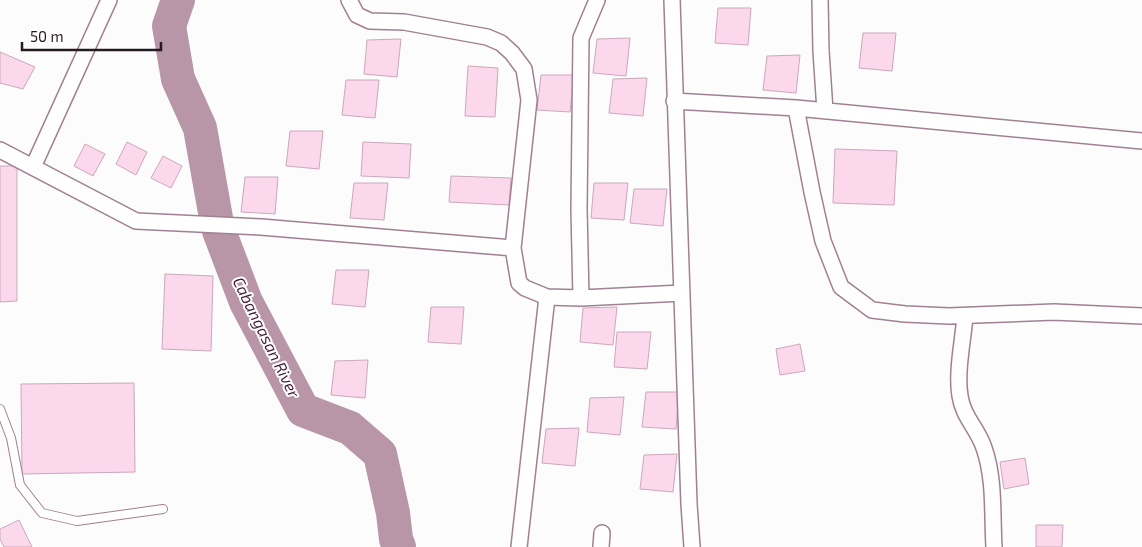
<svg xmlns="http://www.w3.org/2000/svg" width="1142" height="547" viewBox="0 0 1142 547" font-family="'Exo 2',sans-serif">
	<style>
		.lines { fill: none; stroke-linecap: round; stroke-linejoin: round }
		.river { stroke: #b896a8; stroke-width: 34 }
		.building { fill: #fcd8ec; stroke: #cba8bb }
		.lane-casing { stroke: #a18093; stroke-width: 10 }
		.street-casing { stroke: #a18093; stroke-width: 18 }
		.lane { stroke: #fff; stroke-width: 8 }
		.street { stroke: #fff; stroke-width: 15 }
		.labels { text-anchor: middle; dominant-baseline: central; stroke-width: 4; stroke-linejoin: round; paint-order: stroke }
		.water-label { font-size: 16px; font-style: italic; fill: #461a36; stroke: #fff }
	</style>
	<rect width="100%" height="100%" fill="#fcfcfc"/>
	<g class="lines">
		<path class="river" d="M178,0L169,26L178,79L200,128L216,218
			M219,231L246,302L303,410L350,428L380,454L393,513L396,539L399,547"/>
	</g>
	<path class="building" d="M718,8H751L748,45L715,43Z
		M863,33H896L892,71L859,68Z
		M630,38L626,76L593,73L597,39Z
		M401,39L397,77L364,74L367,40Z
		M0,52L35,67L23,89L0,83Z
		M800,55L796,93L763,90L767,56Z
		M468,66L498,68L495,117L465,116Z
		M541,75H574L570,112L537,110Z
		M647,78L643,116L609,113L613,79Z
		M346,80H379L375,118L342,115Z
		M290,131H323L319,169L286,166Z
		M127,142L147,152L136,175L116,164Z
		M363,142L411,144L409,178L361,176Z
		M85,144L105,154L93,176L74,166Z
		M835,149L897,151L894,205L833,203Z
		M163,156L182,166L171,188L151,178Z
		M0,166H17V301L0,302Z
		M451,176L511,178L509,205L449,202Z
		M245,177H278L275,214L241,212Z
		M354,183H388L384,220L350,218Z
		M594,183H628L624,220L591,218Z
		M634,189H667L663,226L630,223Z
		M336,270H369L365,307L332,304Z
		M165,274L213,276L211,351L162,349Z
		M431,307H464L461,344L428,342Z
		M617,307L613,345L580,342L583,308Z
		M617,332H651L647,369L614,367Z
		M800,344L805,371L780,375L776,349Z
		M368,360L365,398L331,395L335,361Z
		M134,383L135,472L22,474L21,384Z
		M646,392H679L676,429L642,427Z
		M624,397L620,435L587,432L590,398Z
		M579,428L575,466L542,463L546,429Z
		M677,454L673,492L640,489L644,455Z
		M1025,458L1029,484L1004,489L1000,462Z
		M19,520L32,547H4L0,539V529Z
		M1036,525H1063L1062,547H1036Z"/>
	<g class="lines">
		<g class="lane-casing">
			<path id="lane" d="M0,409L11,438L20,485L42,513L77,521L163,509"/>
		</g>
		<g class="street-casing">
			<path id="street" d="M349,0L357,15L370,21L404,22L487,37L501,43L512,53L524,69L529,100L513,248L519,283L525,288L547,297L581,298L682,293
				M672,0L689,504L692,547
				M820,0L821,51L825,111
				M674,101L796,108L1142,141
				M796,108L812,192L823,241L841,287L872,310L905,314L949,316L1054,312L1142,316
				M0,150L136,221L261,227L513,248
				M33,167L109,0
				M581,298L579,209L581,38L597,0
				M965,316C963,341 956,372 960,396C963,417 978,429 984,448C995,479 992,515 994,547
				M519,547L547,297
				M601,547L602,533"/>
		</g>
		<use href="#lane" class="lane"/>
		<use href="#street" class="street"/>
	</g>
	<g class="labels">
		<g class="water-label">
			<text transform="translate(267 337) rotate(64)">Cabangasan River</text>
		</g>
	</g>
	<path d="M22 42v8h139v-8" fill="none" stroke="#261a21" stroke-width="2.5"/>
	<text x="30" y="42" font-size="15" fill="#261a21" stroke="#ffffff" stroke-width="4" paint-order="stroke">50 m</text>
</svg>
